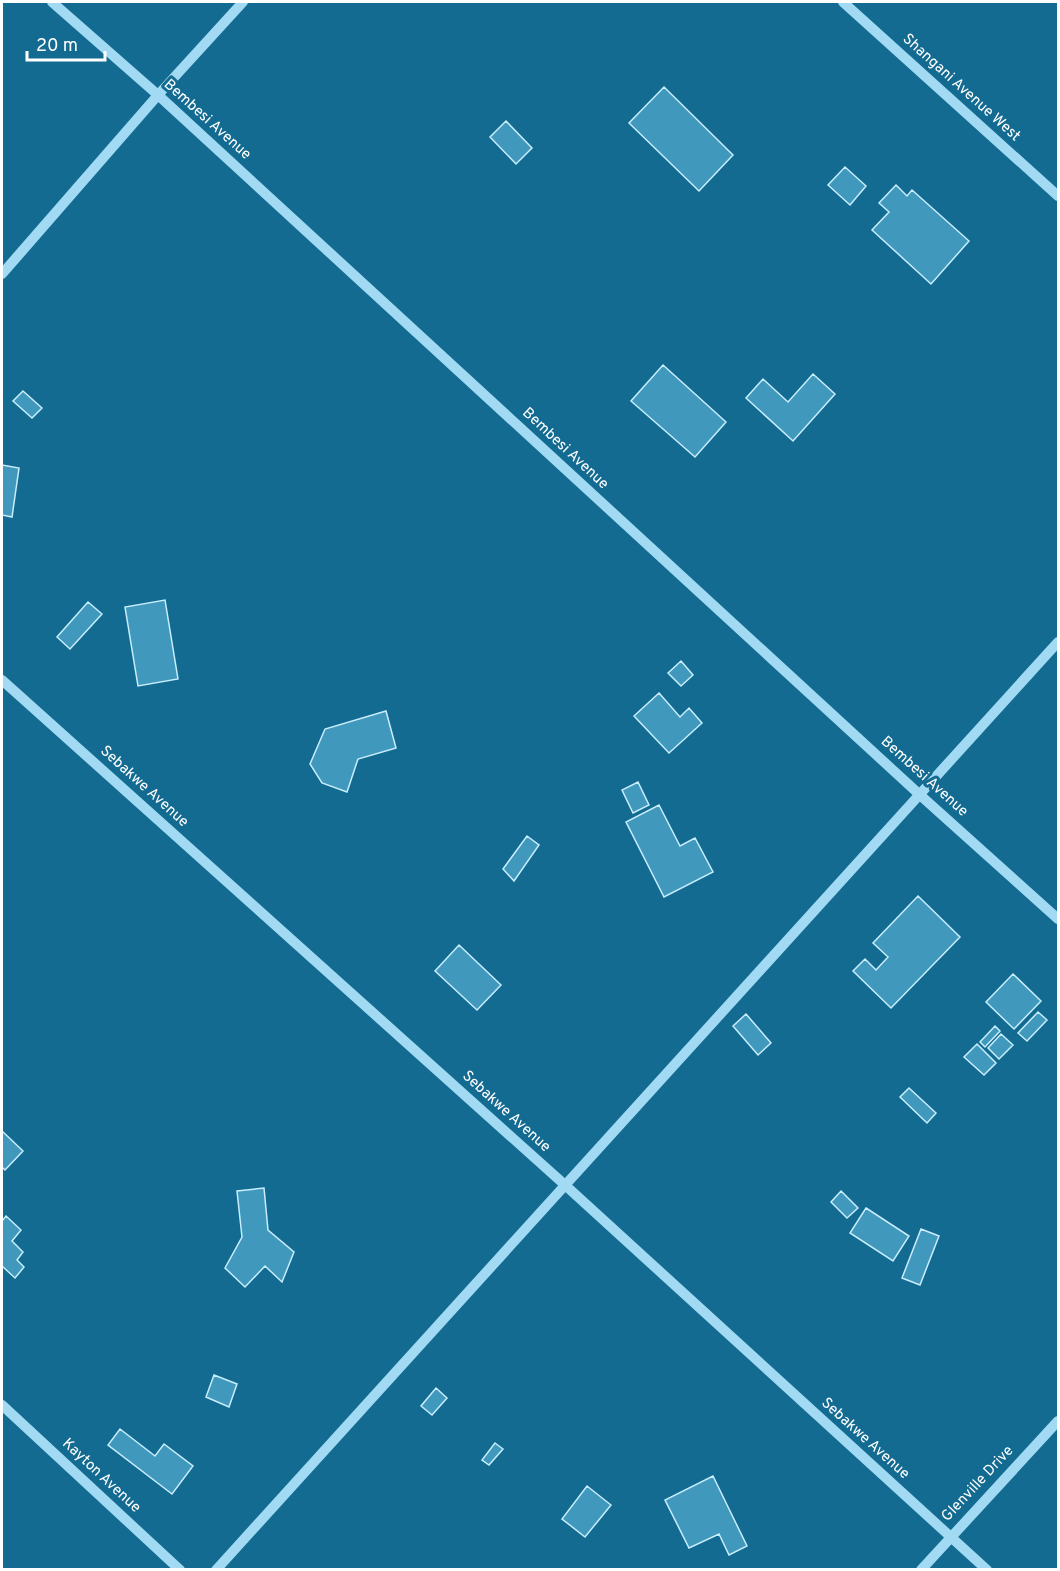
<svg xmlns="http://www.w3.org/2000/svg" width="1060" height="1571" viewBox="0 0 1060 1571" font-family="Overpass,sans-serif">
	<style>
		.building { fill: #4098bc; stroke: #c8edfc; stroke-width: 1.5 }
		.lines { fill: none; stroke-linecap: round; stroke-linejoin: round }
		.minor { stroke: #a1daf2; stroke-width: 10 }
		.labels { text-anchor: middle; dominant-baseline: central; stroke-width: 6; stroke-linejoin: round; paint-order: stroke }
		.street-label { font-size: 15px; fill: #fff; stroke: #136b92 }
	</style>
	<rect width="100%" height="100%" fill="#136b92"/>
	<path class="building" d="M664,87L733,155L699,191L629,123Z
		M506,121L532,148L516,164L490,137Z
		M845,167L866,186L850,205L828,185Z
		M896,185L907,196L912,190L969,241L931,284L872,230L889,212L879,203Z
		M663,365L726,422L695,457L631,401Z
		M813,374L835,394L793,441L746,398L763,379L788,402Z
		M23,391L42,408L32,418L13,401Z
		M2,465L19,468L12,517L2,515Z
		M165,600L178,679L138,686L125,607Z
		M88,602L102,614L70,649L57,637Z
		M681,661L693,675L681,686L668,673Z
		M659,693L680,717L689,708L702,723L669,753L634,716Z
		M386,711L396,748L358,759L347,792L322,783L310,764L325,729Z
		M638,782L649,805L633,813L622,790Z
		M659,805L680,846L695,838L713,872L664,897L626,822Z
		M527,836L539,845L514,881L503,869Z
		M918,896L960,937L891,1008L853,971L865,959L876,970L888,957L873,943Z
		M459,945L501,985L477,1010L435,971Z
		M1013,974L1041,1001L1014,1029L986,1002Z
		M1038,1012L1047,1020L1027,1041L1018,1033Z
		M746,1014L771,1043L758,1055L733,1026Z
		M995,1026L1000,1031L985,1047L980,1042Z
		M1001,1034L1013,1045L999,1059L988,1048Z
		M977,1044L996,1063L984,1075L964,1057Z
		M909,1088L936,1113L927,1123L900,1097Z
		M2,1131L23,1151L5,1170L2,1167Z
		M264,1188L268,1230L294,1252L282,1282L265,1266L245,1287L225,1268L242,1237L237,1191Z
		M841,1191L858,1208L847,1218L831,1202Z
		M866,1208L909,1236L893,1261L850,1233Z
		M6,1216L21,1230L12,1241L23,1252L17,1260L24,1267L15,1278L2,1266V1221Z
		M921,1229L939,1236L920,1285L902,1278Z
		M214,1375L237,1384L229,1407L206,1397Z
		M436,1388L447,1398L432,1415L421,1406Z
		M120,1429L155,1456L164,1444L193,1466L172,1494L108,1445Z
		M495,1443L503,1449L489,1465L482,1460Z
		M713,1476L747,1546L729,1555L719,1534L689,1548L665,1500Z
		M587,1486L611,1505L585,1537L562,1519Z"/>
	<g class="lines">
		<path class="minor" d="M52,2L158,95L920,795L1058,919
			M843,2L1058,196
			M2,274L158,95L243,2
			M2,680L565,1185L987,1570
			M2,1405L180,1570
			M216,1570L1058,642
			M921,1570L1058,1421"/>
	</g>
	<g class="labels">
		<g class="street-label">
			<text transform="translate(961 88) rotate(42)">Shangani Avenue West</text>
			<text transform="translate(207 120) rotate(42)">Bembesi Avenue</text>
			<text transform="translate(565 449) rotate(43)">Bembesi Avenue</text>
			<text transform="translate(924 777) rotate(42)">Bembesi Avenue</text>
			<text transform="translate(144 787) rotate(42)">Sebakwe Avenue</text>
			<text transform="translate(506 1112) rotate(42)">Sebakwe Avenue</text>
			<text transform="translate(865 1439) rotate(42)">Sebakwe Avenue</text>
			<text transform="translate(101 1476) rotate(43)">Kayton Avenue</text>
			<text transform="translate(978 1484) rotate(-47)">Glenville Drive</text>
		</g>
	</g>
	<rect width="1060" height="1571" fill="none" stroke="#ffffff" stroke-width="6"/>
	<path d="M27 51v9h78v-9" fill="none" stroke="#ffffff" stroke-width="3"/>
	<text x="36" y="51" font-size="18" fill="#ffffff" stroke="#136b92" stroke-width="4.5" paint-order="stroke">20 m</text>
</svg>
